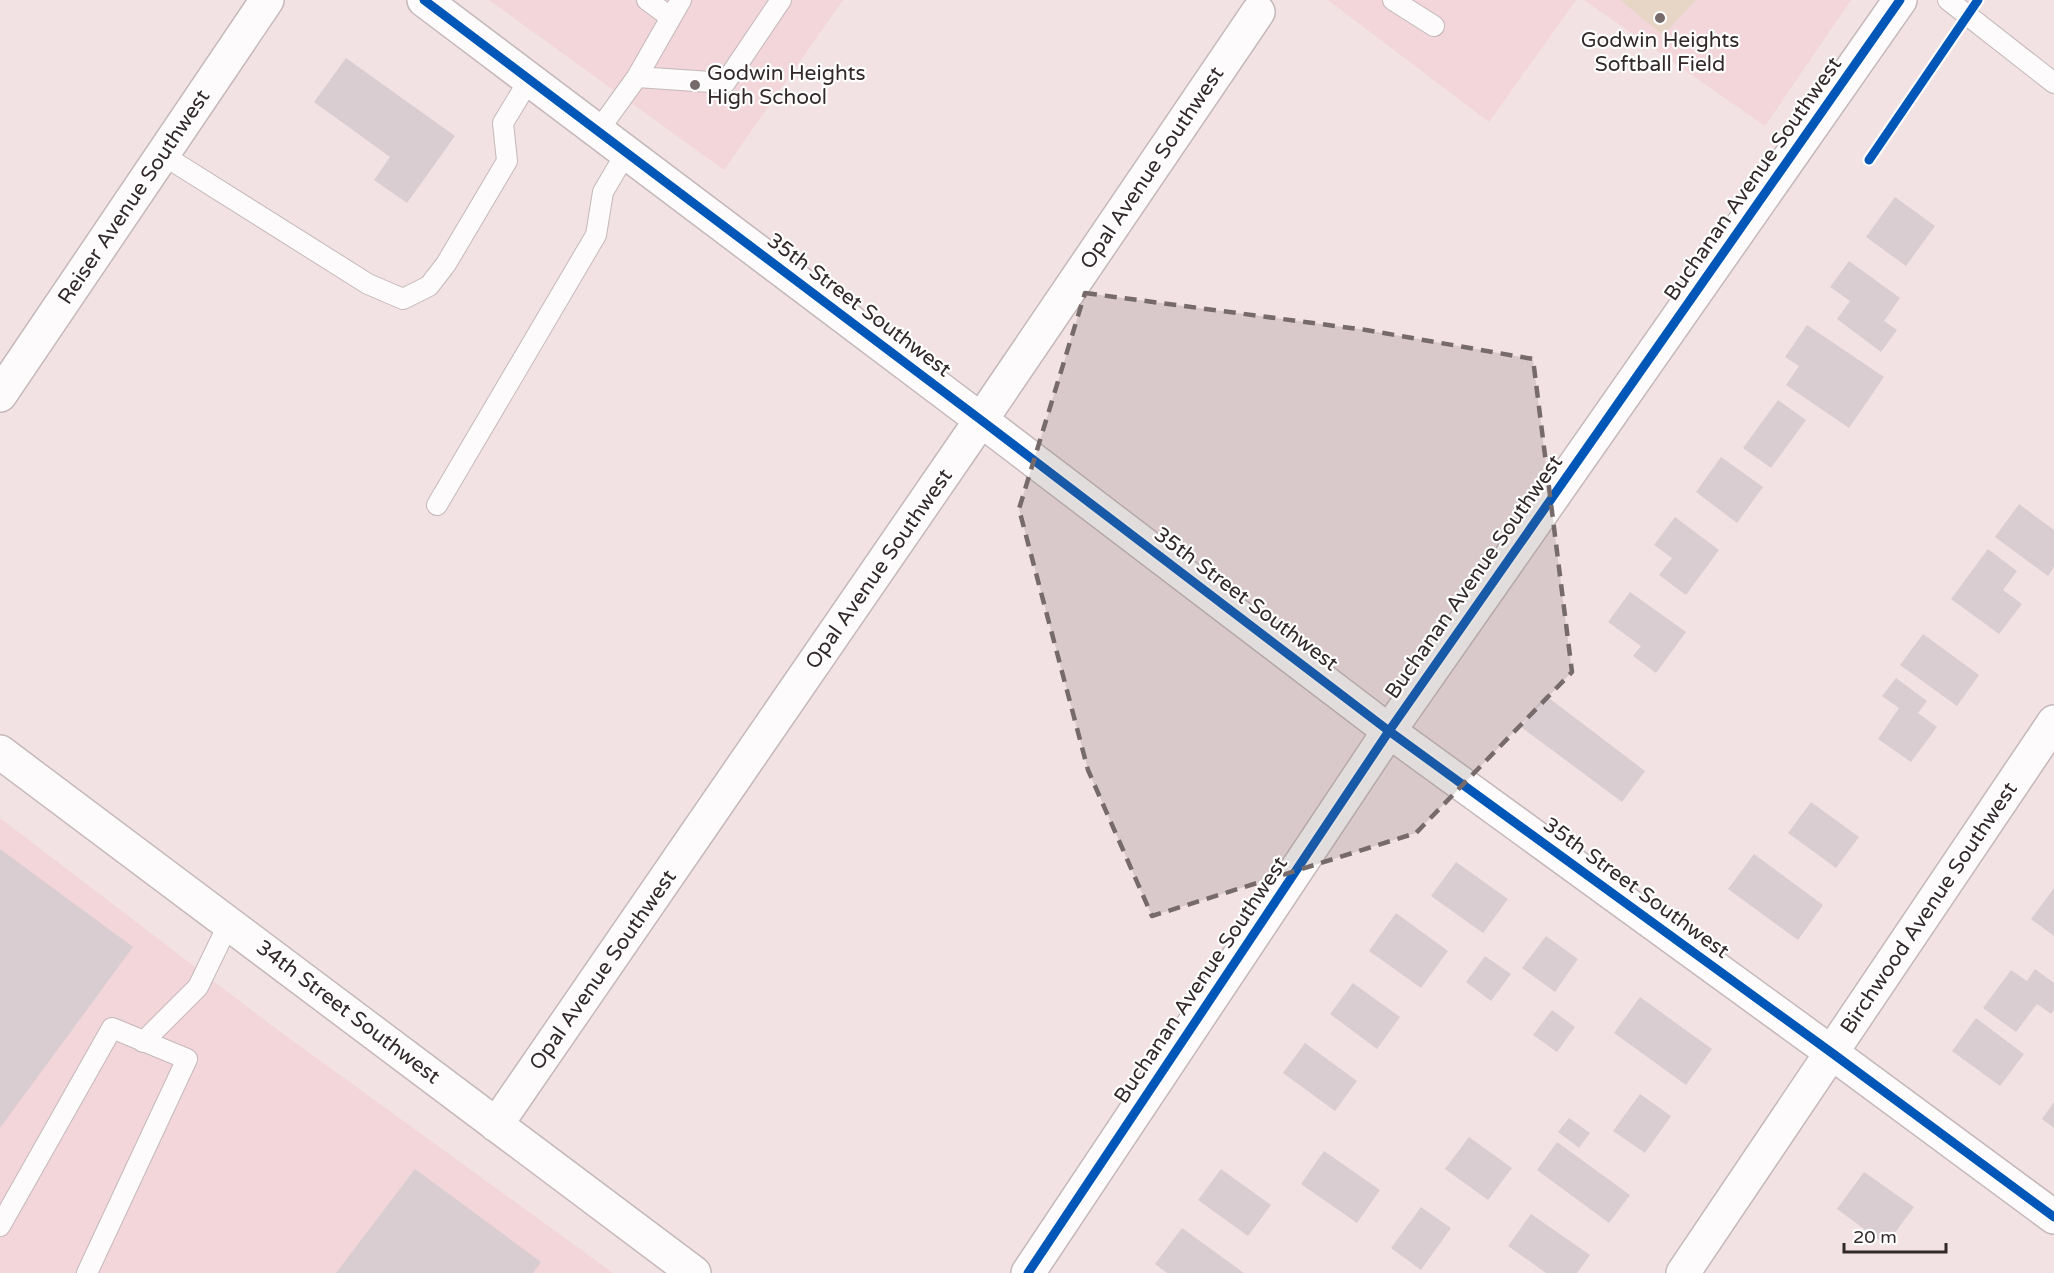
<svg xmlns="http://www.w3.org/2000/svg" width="2054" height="1273" viewBox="0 0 2054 1273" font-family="'Varela Round',sans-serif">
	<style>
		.built { fill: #f2d6d9 }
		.park { fill: #e7d6c6 }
		.building { fill: #d9cdd1 }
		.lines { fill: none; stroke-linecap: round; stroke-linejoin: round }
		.service-casing { stroke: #c5b8ba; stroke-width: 22 }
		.minor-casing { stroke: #c5b8ba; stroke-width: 36 }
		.tertiary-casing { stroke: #c5b8ba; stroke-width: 36 }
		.service { stroke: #fdfbfb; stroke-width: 20 }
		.minor { stroke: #fdfbfb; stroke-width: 33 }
		.tertiary { stroke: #fdfbfb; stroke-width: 33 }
		.cycleway-casing { stroke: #fff; stroke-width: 13 }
		.cycleway { stroke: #0057b8; stroke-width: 9 }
		.marked { fill: #766a6b; fill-opacity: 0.2; stroke: #766a6b; stroke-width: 4.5; stroke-dasharray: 12 8; stroke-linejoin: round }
		.poi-dot { fill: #766a6b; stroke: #fff; stroke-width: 2 }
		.labels { text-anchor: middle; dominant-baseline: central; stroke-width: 4.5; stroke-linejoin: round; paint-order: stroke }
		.poi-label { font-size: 21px; fill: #33292a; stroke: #fff }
		.street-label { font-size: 21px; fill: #33292a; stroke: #fff }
	</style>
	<rect width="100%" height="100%" fill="#f3e2e4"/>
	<path class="built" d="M489,0H843L724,170Z
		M1328,0H1576L1489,122Z
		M1584,0H1851L1765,126Z
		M0,818L271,1025L613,1273H0Z"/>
	<path class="park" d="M1620,0H1696L1663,35Z"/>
	<path class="building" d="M346,58L455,136L407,203L374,180L390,157L314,102Z
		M1895,197L1935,226L1906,266L1866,237Z
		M1849,261L1900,298L1884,321L1897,330L1881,352L1837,319L1850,301L1830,287Z
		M1807,325L1884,377L1849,428L1786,385L1799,366L1785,357Z
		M1778,400L1806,420L1771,468L1743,448Z
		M1721,457L1763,487L1737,523L1696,492Z
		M2019,504L2054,530V567L2048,576L1995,537Z
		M1675,517L1719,550L1686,595L1659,575L1672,558L1654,545Z
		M1988,549L2017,571L2003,590L2022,604L1999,634L1951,599Z
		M1630,592L1686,632L1656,673L1633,656L1641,646L1608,622Z
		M1923,634L1979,675L1957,706L1900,665Z
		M1896,678L1927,701L1918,713L1937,727L1911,762L1878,739L1899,708L1882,696Z
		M1545,695L1645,771L1622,802L1521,727Z
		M1811,802L1859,837L1836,868L1788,833Z
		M0,849L133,947L0,1128Z
		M1754,854L1823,905L1798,940L1728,889Z
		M1456,862L1508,899L1483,933L1431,896Z
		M2054,888V936L2031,919Z
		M1396,913L1448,951L1421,988L1369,951Z
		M1546,936L1578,959L1555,992L1522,968Z
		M1485,956L1511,974L1491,1001L1466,982Z
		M2035,969L2054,983V1010L2051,1014L2037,1004L2016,1032L1983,1008L2011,970L2027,981Z
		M1353,983L1400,1017L1377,1049L1330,1014Z
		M1640,997L1712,1049L1686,1085L1614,1033Z
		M1552,1010L1575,1027L1557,1052L1533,1035Z
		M1976,1018L2024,1054L2000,1086L1952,1051Z
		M1305,1043L1357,1081L1335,1111L1283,1073Z
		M1640,1094L1671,1116L1645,1153L1613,1131Z
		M2054,1102V1128L2042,1119Z
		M1569,1118L1590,1133L1579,1148L1558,1132Z
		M1469,1137L1512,1168L1488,1200L1445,1169Z
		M1557,1142L1630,1195L1609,1223L1537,1170Z
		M1324,1151L1380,1190L1357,1223L1301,1184Z
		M415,1169L541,1262L533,1273H336Z
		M1221,1169L1271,1205L1248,1236L1198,1200Z
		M1864,1172L1914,1207L1886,1245L1837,1209Z
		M1421,1207L1451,1228L1421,1270L1391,1248Z
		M1531,1214L1590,1255L1577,1273H1546L1508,1246Z
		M1182,1228L1244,1273H1167L1155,1264Z"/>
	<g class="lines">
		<g class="service-casing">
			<path id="service" d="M647,0L670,17
				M1393,0L1434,26
				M1948,0L2054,83
				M637,77L725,83L781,0
				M598,131L637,77L681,0
				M163,155L368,284L403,299L429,286L446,264L507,161L503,123L529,80
				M437,505L596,235L603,192L626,153
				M143,1042L198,987L229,923
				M0,1226L112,1028L187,1059L87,1273"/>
		</g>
		<g class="minor-casing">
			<path id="minor" d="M424,0L981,420L1389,731L1832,1053L2054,1217
				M0,395L267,0
				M0,752L694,1273
				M496,1125L981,420L1258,12
				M1683,1273L2054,722"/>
		</g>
		<g class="tertiary-casing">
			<path id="tertiary" d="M1028,1273L1389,731L1900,0"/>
		</g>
		<use href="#service" class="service"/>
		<use href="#minor" class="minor"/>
		<use href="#tertiary" class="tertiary"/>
		<g class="cycleway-casing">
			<path id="cycleway" d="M424,0L981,420L1389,731L1832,1053L2054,1217
				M1869,160L1978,0
				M1028,1273L1389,731L1900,0"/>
		</g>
		<use href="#cycleway" class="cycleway"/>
	</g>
	<path class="marked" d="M1085,293L1366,330L1533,359L1572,672L1416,833L1152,916L1088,770L1019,509Z"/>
	<g class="poi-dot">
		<circle cx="1660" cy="18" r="6"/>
		<circle cx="695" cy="85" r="6"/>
	</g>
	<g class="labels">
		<g class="poi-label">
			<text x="1660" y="40">Godwin Heights<tspan x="1660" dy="24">Softball Field</tspan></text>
			<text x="707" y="73" text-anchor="start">Godwin Heights<tspan x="707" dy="24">High School</tspan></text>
		</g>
		<g class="street-label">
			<text transform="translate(1152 168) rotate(-56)">Opal Avenue Southwest</text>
			<text transform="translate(1753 179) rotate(-55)">Buchanan Avenue Southwest</text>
			<text transform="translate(134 197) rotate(-56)">Reiser Avenue Southwest</text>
			<text transform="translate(859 305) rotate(37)">35th Street Southwest</text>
			<text transform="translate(879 569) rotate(-55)">Opal Avenue Southwest</text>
			<text transform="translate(1474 577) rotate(-55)">Buchanan Avenue Southwest</text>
			<text transform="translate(1246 599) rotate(37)">35th Street Southwest</text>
			<text transform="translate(1636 888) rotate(36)">35th Street Southwest</text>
			<text transform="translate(1929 908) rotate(-56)">Birchwood Avenue Southwest</text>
			<text transform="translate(603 970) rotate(-55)">Opal Avenue Southwest</text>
			<text transform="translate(1201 980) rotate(-56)">Buchanan Avenue Southwest</text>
			<text transform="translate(348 1012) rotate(37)">34th Street Southwest</text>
		</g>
	</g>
	<path d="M1844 1243v9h102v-9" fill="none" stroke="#33292a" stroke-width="3"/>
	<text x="1853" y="1243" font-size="18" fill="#33292a" stroke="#ffffff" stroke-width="4.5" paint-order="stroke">20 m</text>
</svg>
